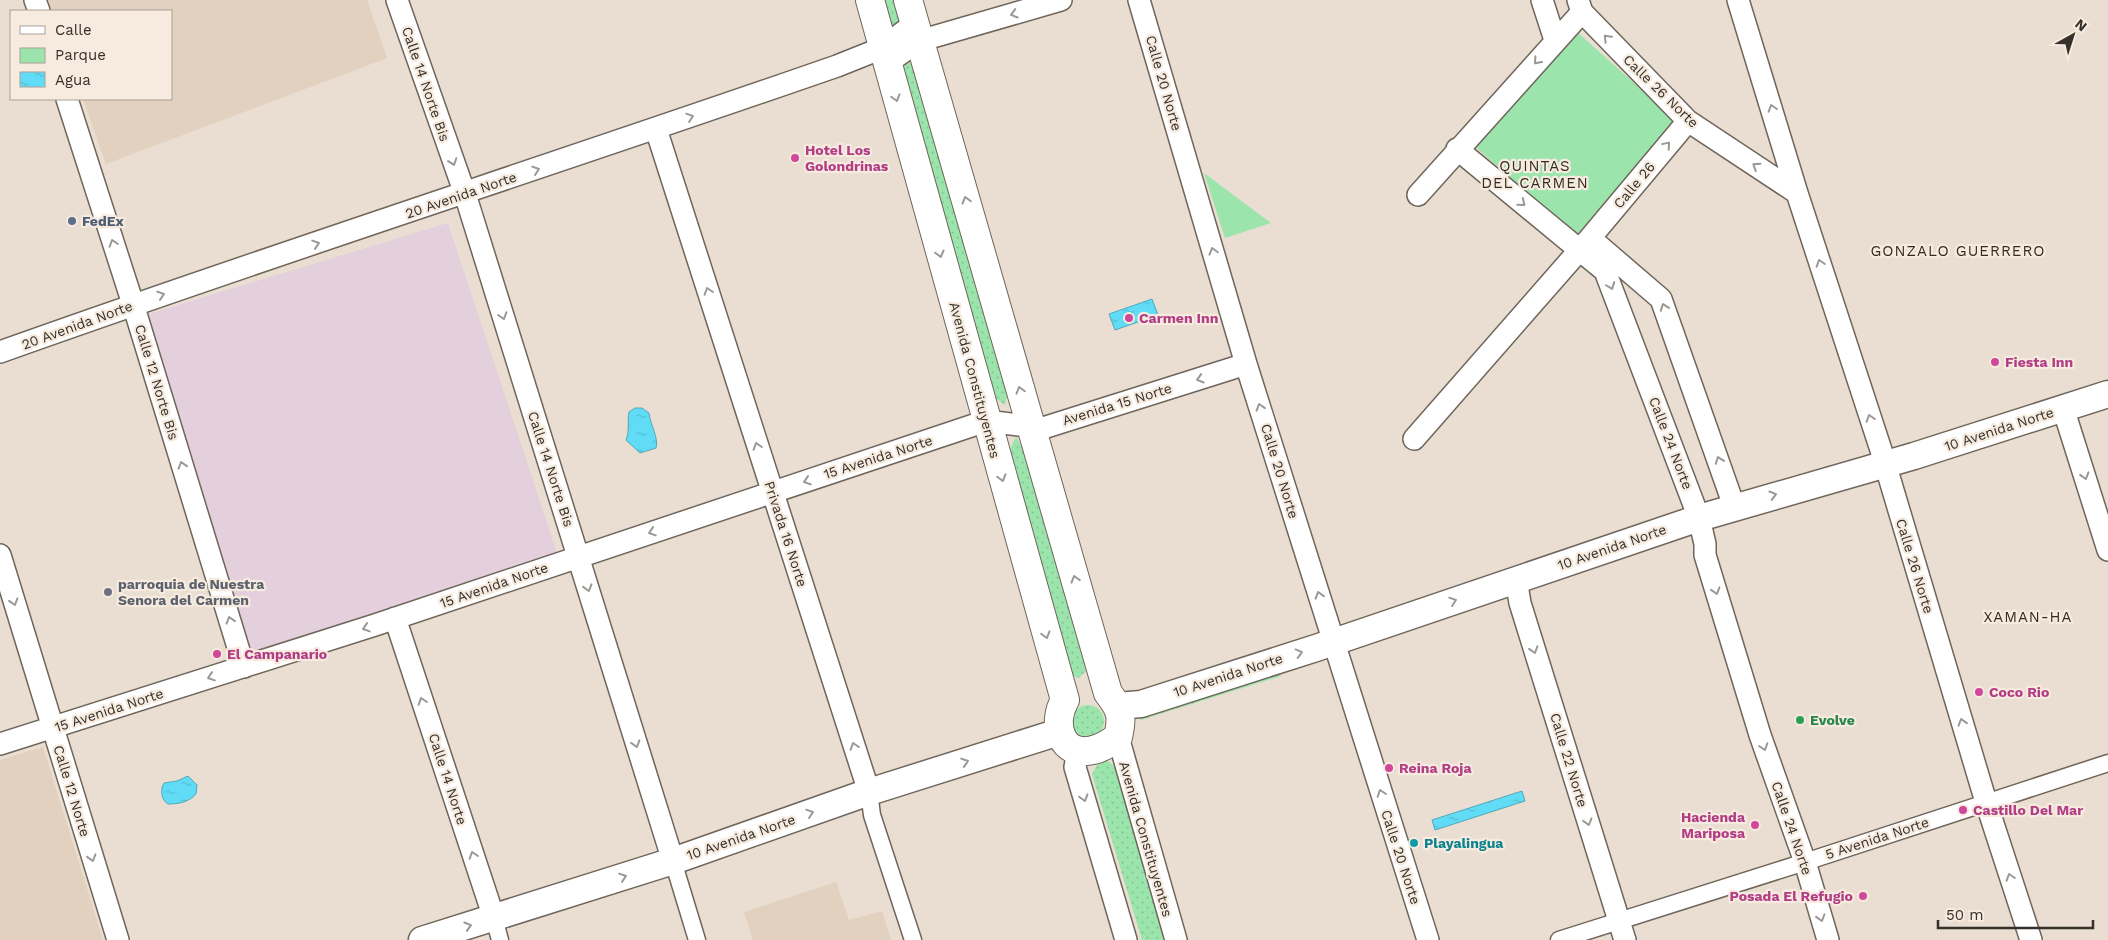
<svg xmlns="http://www.w3.org/2000/svg" width="2108" height="940" viewBox="0 0 2108 940" font-family="'Work Sans',sans-serif">
	<style>
		.built { fill: #e1d1be }
		.education { fill: #e4cfdc }
		.grass { fill: url(#grass-dots) }
		.park { fill: #9be5ad }
		.water { fill: url(#water-ripples); stroke: #53a8b9 }
		.lines { fill: none; stroke-linecap: round; stroke-linejoin: round }
		.pedestrian-casing { stroke: #6f655a; stroke-width: 19 }
		.minor-casing { stroke: #6f655a; stroke-width: 24 }
		.tertiary-casing { stroke: #6f655a; stroke-width: 29 }
		.secondary-casing { stroke: #6f655a; stroke-width: 30 }
		.pedestrian { stroke: #fff; stroke-width: 16 }
		.minor { stroke: #fff; stroke-width: 21 }
		.tertiary { stroke: #fff; stroke-width: 26 }
		.secondary { stroke: #fff; stroke-width: 28 }
		.oneway { stroke: #9a9895 }
		.hotel-dot { fill: #d1479c; stroke: #f6ebde; stroke-width: 2 }
		.service-dot { fill: #5c6f8a; stroke: #f6ebde; stroke-width: 2 }
		.worship-dot { fill: #6b7280; stroke: #f6ebde; stroke-width: 2 }
		.leisure-dot { fill: #2e9e5b; stroke: #f6ebde; stroke-width: 2 }
		.culture-dot { fill: #0f9aa8; stroke: #f6ebde; stroke-width: 2 }
		.labels { text-anchor: middle; dominant-baseline: central; stroke-width: 4.5; stroke-linejoin: round; paint-order: stroke }
		.street-label { font-size: 14px; fill: #35302b; stroke: #f6ebde }
		.hotel-label { font-size: 14px; font-weight: bold; fill: #b23c85; stroke: #f6ebde; text-anchor: start }
		.service-label { font-size: 14px; font-weight: bold; fill: #4e5e75; stroke: #f6ebde; text-anchor: start }
		.worship-label { font-size: 14px; font-weight: bold; fill: #5b616d; stroke: #f6ebde; text-anchor: start }
		.leisure-label { font-size: 14px; font-weight: bold; fill: #27864d; stroke: #f6ebde; text-anchor: start }
		.culture-label { font-size: 14px; font-weight: bold; fill: #0d838f; stroke: #f6ebde; text-anchor: start }
		.neighbourhood-label { font-size: 15px; letter-spacing: 1px; fill: #342c22; stroke: #f6ebde }
	</style>
	<defs>
		<pattern id="grass-dots" width="8" height="8" patternUnits="userSpaceOnUse" patternTransform="scale(1.25)"><rect width="8" height="8" fill="#9be5ad"/><path d="M2 2h.1M6 6h.1" fill="none" stroke="#86c595" stroke-width="1.8" stroke-linecap="round"/></pattern>
		<pattern id="water-ripples" width="26" height="14" patternUnits="userSpaceOnUse" patternTransform="scale(1.25)"><rect width="26" height="14" fill="#60dcf6"/><path d="M2 4q2-2 4 0t4 0M15 11q2-2 4 0t4 0" fill="none" stroke="#54bdd3"/></pattern>
	</defs>
	<rect width="100%" height="100%" fill="#e9ded1"/>
	<path class="built" d="M48,0H367L387,58L106,164L83,99H171V11H52Z
		M43,747L103,940H0V760Z
		M836,882L849,920L882,911L891,940H753L744,912Z"/>
	<path class="education" d="M448,223L558,556L250,655L145,315Z"/>
	<path class="grass" d="M880,0H897L901,18L896,26L886,23Z
		M907,61L916,67L1008,390L1005,405L994,397L902,71Z
		M1016,437L1026,453L1086,671L1079,678L1073,676L1071,672L1009,451Z
		M1279,670L1281,676L1141,720L1138,716Z
		M1072 721a16 16 0 1 1 32 0a16 16 0 1 1-32 0Z
		M1107,760L1116,768L1168,940H1142L1092,774L1098,763Z"/>
	<path class="park" d="M1574,29L1677,122L1579,237L1472,144Z
		M1204,173L1271,223L1225,238Z"/>
	<path class="water" d="M1152,299L1158,315L1115,330L1109,314Z
		M635,408H642L649,413C650,424 659,438 656,448L640,453L626,440C630,430 627,422 629,412Z
		M188,776L197,785L196,794C189,802 179,804 168,804C161,800 160,789 164,783L177,781Z
		M1522,791L1525,801L1435,830L1432,820Z"/>
	<g class="lines">
		<g class="pedestrian-casing">
			<path id="pedestrian" d="M869,792L872,815L913,940
				M673,861L697,940
				M494,918L500,940
				M1559,940L1805,862L2108,763"/>
		</g>
		<g class="minor-casing">
			<path id="minor" d="M35,0L39,11
				M397,0L465,194L673,861
				M1139,0L1246,364L1428,940
				M1542,0L1555,40
				M1578,0L1582,12L1688,121L1797,193
				M1738,0L1797,193L1881,450L1986,802L2031,940
				M886,64L919,41L1061,0
				M67,99L133,304L244,667
				M656,129L869,792
				M1457,149L1605,271L1699,518L1705,544V555L1760,735L1805,862L1828,940
				M1418,195L1582,12
				M1590,238L1661,299L1734,506
				M0,352C277,253 558,163 837,66L882,48L915,23
				M2063,408L2108,550
				M1414,439L1590,238L1688,121
				M0,555L118,940
				M1516,579L1520,603L1625,940
				M395,618L494,918
				M1118,737L1176,940
				M0,744L375,625L986,421L1043,428L1246,364
				M1078,751L1075,767L1126,940"/>
		</g>
		<g class="tertiary-casing">
			<path id="tertiary" d="M1118,706L1141,704L1316,648L1699,518L1914,456L2108,394
				M422,940L673,861L869,792L1059,732"/>
		</g>
		<g class="secondary-casing">
			<path id="secondary" d="M870,0L1065,700C1051,723 1061,758 1093,750C1102,748 1110,743 1118,737C1123,716 1121,710 1108,693L908,0"/>
		</g>
		<use href="#pedestrian" class="pedestrian"/>
		<use href="#minor" class="minor"/>
		<use href="#tertiary" class="tertiary"/>
		<use href="#secondary" class="secondary"/>
	</g>
	<defs><path id="oneway-chevron" d="M-2-3.5L2.5 0L-2 3.5" fill="none" stroke-width="1.6" stroke-linecap="round" stroke-linejoin="round" transform="scale(1.25)"/></defs>
	<g class="oneway">
		<use href="#oneway-chevron" transform="translate(1014 14) rotate(164)"/>
		<use href="#oneway-chevron" transform="translate(1607 38) rotate(-134)"/>
		<use href="#oneway-chevron" transform="translate(1537 61) rotate(132)"/>
		<use href="#oneway-chevron" transform="translate(896 98) rotate(74)"/>
		<use href="#oneway-chevron" transform="translate(1772 108) rotate(-108)"/>
		<use href="#oneway-chevron" transform="translate(690 117) rotate(-19)"/>
		<use href="#oneway-chevron" transform="translate(1667 145) rotate(-50)"/>
		<use href="#oneway-chevron" transform="translate(453 162) rotate(71)"/>
		<use href="#oneway-chevron" transform="translate(1756 166) rotate(-147)"/>
		<use href="#oneway-chevron" transform="translate(536 170) rotate(-19)"/>
		<use href="#oneway-chevron" transform="translate(966 200) rotate(-106)"/>
		<use href="#oneway-chevron" transform="translate(1522 203) rotate(39)"/>
		<use href="#oneway-chevron" transform="translate(113 243) rotate(-108)"/>
		<use href="#oneway-chevron" transform="translate(316 244) rotate(-18)"/>
		<use href="#oneway-chevron" transform="translate(1213 251) rotate(-106)"/>
		<use href="#oneway-chevron" transform="translate(940 254) rotate(75)"/>
		<use href="#oneway-chevron" transform="translate(1820 263) rotate(-108)"/>
		<use href="#oneway-chevron" transform="translate(1611 286) rotate(69)"/>
		<use href="#oneway-chevron" transform="translate(708 291) rotate(-108)"/>
		<use href="#oneway-chevron" transform="translate(161 295) rotate(-18)"/>
		<use href="#oneway-chevron" transform="translate(1664 307) rotate(-110)"/>
		<use href="#oneway-chevron" transform="translate(503 316) rotate(72)"/>
		<use href="#oneway-chevron" transform="translate(1200 379) rotate(163)"/>
		<use href="#oneway-chevron" transform="translate(1020 390) rotate(-106)"/>
		<use href="#oneway-chevron" transform="translate(1260 407) rotate(-107)"/>
		<use href="#oneway-chevron" transform="translate(1870 418) rotate(-108)"/>
		<use href="#oneway-chevron" transform="translate(757 446) rotate(-108)"/>
		<use href="#oneway-chevron" transform="translate(1719 460) rotate(-110)"/>
		<use href="#oneway-chevron" transform="translate(182 465) rotate(-107)"/>
		<use href="#oneway-chevron" transform="translate(2085 476) rotate(73)"/>
		<use href="#oneway-chevron" transform="translate(1002 478) rotate(74)"/>
		<use href="#oneway-chevron" transform="translate(807 481) rotate(162)"/>
		<use href="#oneway-chevron" transform="translate(1773 495) rotate(-16)"/>
		<use href="#oneway-chevron" transform="translate(652 532) rotate(162)"/>
		<use href="#oneway-chevron" transform="translate(1075 579) rotate(-106)"/>
		<use href="#oneway-chevron" transform="translate(588 588) rotate(73)"/>
		<use href="#oneway-chevron" transform="translate(1716 591) rotate(73)"/>
		<use href="#oneway-chevron" transform="translate(1319 595) rotate(-107)"/>
		<use href="#oneway-chevron" transform="translate(1453 601) rotate(-19)"/>
		<use href="#oneway-chevron" transform="translate(14 602) rotate(73)"/>
		<use href="#oneway-chevron" transform="translate(230 620) rotate(-107)"/>
		<use href="#oneway-chevron" transform="translate(366 628) rotate(162)"/>
		<use href="#oneway-chevron" transform="translate(1046 635) rotate(74)"/>
		<use href="#oneway-chevron" transform="translate(1534 650) rotate(73)"/>
		<use href="#oneway-chevron" transform="translate(1299 653) rotate(-15)"/>
		<use href="#oneway-chevron" transform="translate(211 677) rotate(162)"/>
		<use href="#oneway-chevron" transform="translate(422 701) rotate(-108)"/>
		<use href="#oneway-chevron" transform="translate(1962 722) rotate(-107)"/>
		<use href="#oneway-chevron" transform="translate(636 744) rotate(73)"/>
		<use href="#oneway-chevron" transform="translate(854 746) rotate(-108)"/>
		<use href="#oneway-chevron" transform="translate(1764 747) rotate(72)"/>
		<use href="#oneway-chevron" transform="translate(965 762) rotate(-18)"/>
		<use href="#oneway-chevron" transform="translate(1381 793) rotate(-108)"/>
		<use href="#oneway-chevron" transform="translate(1084 798) rotate(74)"/>
		<use href="#oneway-chevron" transform="translate(810 813) rotate(-19)"/>
		<use href="#oneway-chevron" transform="translate(1588 822) rotate(73)"/>
		<use href="#oneway-chevron" transform="translate(473 855) rotate(-108)"/>
		<use href="#oneway-chevron" transform="translate(92 858) rotate(73)"/>
		<use href="#oneway-chevron" transform="translate(623 877) rotate(-18)"/>
		<use href="#oneway-chevron" transform="translate(2010 877) rotate(-108)"/>
		<use href="#oneway-chevron" transform="translate(1821 918) rotate(73)"/>
		<use href="#oneway-chevron" transform="translate(468 926) rotate(-17)"/>
	</g>
	<g class="hotel-dot">
		<circle cx="795" cy="158" r="5"/>
		<circle cx="1129" cy="318" r="5"/>
		<circle cx="1995" cy="362" r="5"/>
		<circle cx="217" cy="654" r="5"/>
		<circle cx="1979" cy="692" r="5"/>
		<circle cx="1389" cy="768" r="5"/>
		<circle cx="1963" cy="810" r="5"/>
		<circle cx="1755" cy="825" r="5"/>
		<circle cx="1863" cy="896" r="5"/>
	</g>
	<circle class="service-dot" cx="72" cy="221" r="5"/>
	<circle class="worship-dot" cx="108" cy="592" r="5"/>
	<circle class="leisure-dot" cx="1800" cy="720" r="5"/>
	<circle class="culture-dot" cx="1414" cy="843" r="5"/>
	<g class="labels">
		<g class="street-label">
			<text transform="translate(1164 83) rotate(74)">Calle 20 Norte</text>
			<text transform="translate(426 84) rotate(71)">Calle 14 Norte Bis</text>
			<text transform="translate(1661 91) rotate(44)">Calle 26 Norte</text>
			<text transform="translate(1634 185) rotate(-50)">Calle 26</text>
			<text transform="translate(461 195) rotate(-19)">20 Avenida Norte</text>
			<text transform="translate(77 325) rotate(-20)">20 Avenida Norte</text>
			<text transform="translate(975 380) rotate(75)">Avenida Constituyentes</text>
			<text transform="translate(157 382) rotate(73)">Calle 12 Norte Bis</text>
			<text transform="translate(1117 404) rotate(-17)">Avenida 15 Norte</text>
			<text transform="translate(1999 429) rotate(-18)">10 Avenida Norte</text>
			<text transform="translate(1671 443) rotate(69)">Calle 24 Norte</text>
			<text transform="translate(878 457) rotate(-18)">15 Avenida Norte</text>
			<text transform="translate(551 469) rotate(72)">Calle 14 Norte Bis</text>
			<text transform="translate(1280 471) rotate(73)">Calle 20 Norte</text>
			<text transform="translate(786 534) rotate(72)">Privada 16 Norte</text>
			<text transform="translate(1612 547) rotate(-19)">10 Avenida Norte</text>
			<text transform="translate(1915 566) rotate(73)">Calle 26 Norte</text>
			<text transform="translate(494 585) rotate(-19)">15 Avenida Norte</text>
			<text transform="translate(1228 675) rotate(-18)">10 Avenida Norte</text>
			<text transform="translate(109 710) rotate(-18)">15 Avenida Norte</text>
			<text transform="translate(1569 760) rotate(73)">Calle 22 Norte</text>
			<text transform="translate(448 779) rotate(72)">Calle 14 Norte</text>
			<text transform="translate(72 791) rotate(73)">Calle 12 Norte</text>
			<text transform="translate(1792 828) rotate(71)">Calle 24 Norte</text>
			<text transform="translate(741 837) rotate(-19)">10 Avenida Norte</text>
			<text transform="translate(1877 838) rotate(-18)">5 Avenida Norte</text>
			<text transform="translate(1146 839) rotate(74)">Avenida Constituyentes</text>
			<text transform="translate(1401 857) rotate(72)">Calle 20 Norte</text>
		</g>
		<g class="hotel-label">
			<text x="805" y="150">Hotel Los<tspan x="805" dy="16">Golondrinas</tspan></text>
			<text x="1139" y="318">Carmen Inn</text>
			<text x="2005" y="362">Fiesta Inn</text>
			<text x="227" y="654">El Campanario</text>
			<text x="1989" y="692">Coco Rio</text>
			<text x="1399" y="768">Reina Roja</text>
			<text x="1973" y="810">Castillo Del Mar</text>
			<text x="1745" y="817" text-anchor="end">Hacienda<tspan x="1745" dy="16">Mariposa</tspan></text>
			<text x="1853" y="896" text-anchor="end">Posada El Refugio</text>
		</g>
		<g class="service-label">
			<text x="82" y="221">FedEx</text>
		</g>
		<g class="worship-label">
			<text x="118" y="584">parroquia de Nuestra<tspan x="118" dy="16">Senora del Carmen</tspan></text>
		</g>
		<g class="leisure-label">
			<text x="1810" y="720">Evolve</text>
		</g>
		<g class="culture-label">
			<text x="1424" y="843">Playalingua</text>
		</g>
		<g class="neighbourhood-label">
			<text x="1535" y="166">QUINTAS<tspan x="1535" dy="17">DEL CARMEN</tspan></text>
			<text x="1958" y="251">GONZALO GUERRERO</text>
			<text x="2028" y="617">XAMAN-HA</text>
		</g>
	</g>
	<rect x="10" y="10" width="162" height="90" fill="#f6ebde" stroke="#a9a096"/>
	<rect x="20" y="26" width="25" height="8" fill="#ffffff" stroke="#a9a096"/>
	<text x="55" y="35" font-size="15" fill="#35302b">Calle</text>
	<rect x="20" y="48" width="25" height="15" fill="#9be5ad" stroke="#a9a096"/>
	<text x="55" y="60" font-size="15" fill="#35302b">Parque</text>
	<rect x="20" y="72" width="25" height="15" fill="url(#water-ripples)" stroke="#a9a096"/>
	<text x="55" y="85" font-size="15" fill="#35302b">Agua</text>
	<g transform="translate(2073 35) rotate(39)" stroke="#f6ebde" stroke-width="4" paint-order="stroke">
	<path d="M0-4L9 19L0 12L-9 19Z" fill="#35302b"/>
	<text y="-8" font-size="14" font-weight="bold" text-anchor="middle" fill="#35302b">N</text>
	</g>
	<path d="M1938 920v8h155v-8" fill="none" stroke="#35302b" stroke-width="2.5"/>
	<text x="1946" y="920" font-size="15" fill="#35302b" stroke="#f6ebde" stroke-width="4" paint-order="stroke">50 m</text>
</svg>
